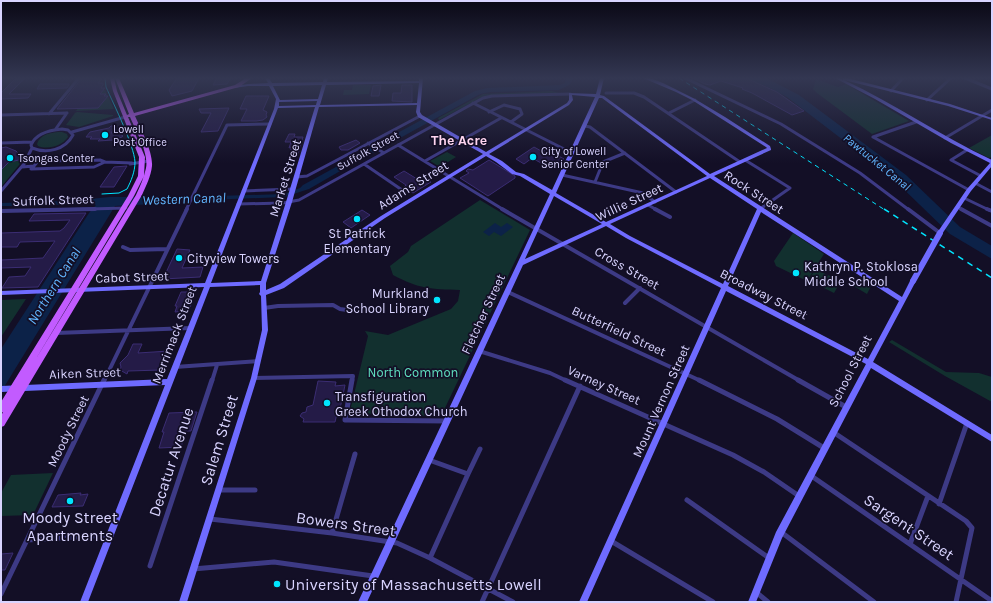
<svg xmlns="http://www.w3.org/2000/svg" width="993" height="603" viewBox="0 0 993 603" font-family="Karla,sans-serif">
	<style>
		.green { fill: #12302f }
		.water { fill: #0c2248 }
		.building { fill: #241b47; stroke: #3b2d73 }
		.lines { fill: none; stroke-linecap: round; stroke-linejoin: round }
		.street-far2 { stroke: #3d3a85; stroke-width: 3 }
		.street-far1 { stroke: #3d3a85; stroke-width: 4 }
		.street { stroke: #3d3a85; stroke-width: 5 }
		.secondary { fill: #6f6bff; fill-rule: evenodd }
		.primary { fill: #c25bff; fill-rule: evenodd }
		.tram { stroke: #00e5ff; stroke-width: 1 }
		.rail-far1 { stroke: #00e5ff; stroke-width: 1; stroke-dasharray: 4.5 4; stroke-linecap: butt }
		.rail { stroke: #00e5ff; stroke-width: 1.5; stroke-dasharray: 6 5; stroke-linecap: butt }
		.secondary-bridge { stroke: #6f6bff; stroke-width: 6 }
		.poi-dot { fill: #00e5ff; stroke: #130f26; stroke-width: 1.5 }
		.labels { text-anchor: middle; dominant-baseline: central; stroke-width: 3.5; stroke-linejoin: round; paint-order: stroke }
		.far-poi-label { font-size: 11px; fill: #d9d4ff; stroke: #130f26; text-anchor: start }
		.far-street-label { font-size: 11px; fill: #d9d4ff; stroke: #130f26 }
		.far-water-label { font-size: 12px; font-style: italic; fill: #62b6ff; stroke: #130f26 }
		.street-label { font-size: 13px; fill: #d9d4ff; stroke: #130f26 }
		.poi-label { font-size: 13px; fill: #d9d4ff; stroke: #130f26; text-anchor: start }
		.park-label { font-size: 13px; fill: #5fe0c0; stroke: #130f26 }
		.far-district-label { font-size: 14px; font-weight: bold; fill: #ffd6f0; stroke: #130f26 }
		.water-label { font-size: 14px; font-style: italic; fill: #62b6ff; stroke: #130f26 }
		.near-street-label { font-size: 16px; fill: #d9d4ff; stroke: #130f26 }
		.near-poi-label { font-size: 16px; fill: #d9d4ff; stroke: #130f26 }
	</style>
	<rect width="100%" height="100%" fill="#130f26"/>
	<path class="green" d="M816,79L838,87L846,84L909,121L872,134L817,93L813,89Z
		M353,85H371L369,94L343,95L344,90H352Z
		M102,90H105L114,109L76,111L78,108H98L107,97L104,96L106,94H99Z
		M552,91L559,93L482,97L439,120L438,118L483,94Z
		M77,112L113,115V116L79,127L66,125L75,113Z
		M62,132L67,134L68,137C62,146 48,150 38,146L37,144C40,134 52,132 62,132Z
		M992,135V157L989,158L969,148Z
		M447,152L456,157L440,167L430,161Z
		M24,159L1,187V170L9,162Z
		M480,200L530,230L444,410L440,414L432,416L350,413V411L368,336L365,331L388,335L451,309L458,301L460,290C431,289 419,289 393,275L390,266L408,252L411,246Z
		M793,233L824,254L807,281L776,266L774,261Z
		M816,269L827,275L820,286L808,280Z
		M828,275L841,281L834,293L822,287Z
		M859,278L871,286L867,294L852,285L856,279Z
		M26,299L1,337V300Z
		M892,340L946,372L979,373L992,377V402L945,376L889,342Z
		M53,473L33,515L1,516V493L11,475Z"/>
	<path class="water" d="M566,78H572V81L569,85L559,90L490,92L480,94L371,154L366,150L475,91L487,88L560,85L565,83Z
		M746,78H766L799,95L906,175L960,227L992,246V259L950,234L890,176L787,97L766,86Z
		M356,156L361,159L309,189L284,197L184,201L173,203L115,206L1,392V349L89,213L96,205L92,203L36,206H1V203L69,201L110,197H186L284,194L300,188L303,185Z
		M495,223L501,227L507,223L513,227L501,236L494,232L489,236L483,232Z"/>
	<path class="building" d="M82,78L102,79L98,83H103V85L101,88H105L100,94H106L104,96H108L98,108L57,109Z
		M177,78H199L192,91L172,96L169,90Z
		M217,78H230V79L227,84L213,85Z
		M693,78H746L777,92L804,111L792,115L752,93L742,89L743,88L721,81L710,85L705,84Z
		M15,79H24L9,94H31L28,98L1,99V93Z
		M40,84H69V85L67,88L37,89Z
		M381,85L379,96H371L373,86Z
		M402,85H412V102L392,101L393,93H401Z
		M246,96H269L263,110L267,112L266,115L267,117L263,120L256,121H241L247,109H240Z
		M229,108L218,131L201,132L211,113H201L199,109Z
		M111,126H116L111,133H119L123,136L122,137L113,140L98,141L100,139H90L92,137H86L90,132L109,128Z
		M289,134H295L294,137H303L298,154H291L292,150H291V147L289,148L291,142H285Z
		M356,140L360,143L348,150H341L339,147Z
		M6,147L16,151L19,154V160L9,162L1,170V148Z
		M534,147L543,152L546,149L564,159L550,168L532,158L524,164L516,159Z
		M489,160L515,176V178L488,196L460,178L469,173L466,171L468,169L473,170Z
		M127,166L114,187H100L114,167Z
		M404,171L417,179L424,178L431,182L413,193L404,187L406,185L394,177Z
		M362,210L370,215L351,228L343,222Z
		M86,213L38,287L2,288L9,277L25,276L31,267L1,268V260L43,258L55,241L20,242L17,247H1V233L60,231L64,228L70,220L29,221L34,214Z
		M177,249L190,250L182,268L203,267L200,277L163,279Z
		M181,292H192L194,294L189,311L175,312L177,306H175Z
		M133,344H142L138,353L169,351L161,370L128,371L127,374L120,370L121,367L120,363L128,355Z
		M318,381L336,382L335,386L345,385L342,400L340,408L338,409L335,422H303L304,419L300,416L302,413L306,412L307,407L313,405Z
		M197,412L191,431H186L181,447L159,448L164,432H162L169,413Z
		M81,493L80,495L88,494L83,506L52,507L58,495Z
		M13,553L5,570H1V554Z"/>
	<g class="lines">
		<path class="street-far2" d="M685,78L781,124L860,173L909,210
			M965,78L992,89
			M891,91L903,78
			M606,93H634L644,97L740,162
			M927,100L951,78
			M473,103L572,153
			M489,112L504,105L520,109L522,114L511,122
			M669,113L695,100
			M49,114L79,78
			M1,115L67,113
			M585,126L590,127L676,192
			M62,129L68,130L73,135C65,150 47,154 32,148L31,145C36,133 50,130 62,129Z
			M55,130L67,113
			M72,132L125,117
			M873,137L969,190
			M873,137L916,122
			M945,138L992,110
			M1,143L32,142
			M129,143L143,139
			M368,143L384,153
			M398,145L504,210
			M967,150L951,160L981,176
			M745,160L790,188L760,209
			M425,161L501,118
			M130,164L149,161
			M364,164L405,192
			M34,166L31,169L94,167L105,162L132,163
			M22,167L34,166L38,161L100,160L105,162
			M562,175L643,193L655,202
			M297,177L307,176L420,116
			M595,182L603,162L625,153
			M975,183L992,192
			M1,191L24,164L32,148
			M243,191L293,189
			M964,198L989,210
			M238,204L283,203L299,200L483,98L492,96L570,94
			M648,205L657,210
			M958,207L963,210
			M53,210L126,208
			M186,210L227,125L270,124"/>
		<path class="street-far1" d="M502,209L800,381
			M655,209L670,217
			M908,209L940,233
			M961,209L992,226
			M987,209L992,211
			M1,211L95,209
			M123,247L130,250L167,249
			M508,292L701,381
			M625,303L640,288
			M264,308L278,306L333,305L340,309L347,310
			M56,333L190,328
			M479,351L550,373L567,381
			M175,367L258,361
			M254,378L353,376L352,381
			M104,381L187,209
			M212,381L217,365"/>
		<path class="street" d="M352,380L345,420L447,421
			M565,380L733,455L764,472L799,496
			M699,380L777,419L824,448
			M798,380L846,407
			M833,432L966,521L972,528L956,602
			M429,460L468,474L430,558
			M468,474L480,449
			M810,475L992,601
			M219,490H255
			M687,500L769,558
			M939,504L967,423
			M210,519L332,533L397,543L430,558L513,602
			M781,532L874,602
			M332,533L355,454
			M27,540L110,535
			M611,541L713,602
			M910,544L928,496
			M150,566L212,380
			M193,569L274,562L373,576
			M756,592L768,602
			M1,594L104,380
			M482,602L580,386"/>
		<path class="secondary" d="M265,78H269L272,83L323,82L324,78H328L327,82L419,81V78H423L420,112L422,115L486,152L567,103L569,100V93L596,94L600,78H604L600,95L604,96L710,174L767,148L766,147L692,100L676,92L643,78H650L663,83L695,99L725,117L770,146L771,149V150L714,176L902,297L911,279H915L916,281L873,362L992,435V442L871,368L782,538L756,602H748L776,532L866,364L726,291L587,602H579L721,288L626,238L606,226L523,265L367,602H358L550,194L520,176L512,174L496,162L486,156L385,218L284,288L266,295L268,330L257,378L187,602H179L251,378L262,330L261,296L259,294L260,292V285L210,287L88,602H80L165,385L1,392V386L167,379L204,287L1,295V291L205,283L274,109L276,99L269,86H248L234,88L232,87L234,86L248,84L268,83ZM419,83L417,103L320,105L326,85ZM322,85L318,99L280,100L273,86ZM572,95L595,97L552,190L524,174L516,172L502,161L489,154L569,105L573,100ZM599,98H602L707,176L606,222L556,193ZM317,101L316,105L279,106V102ZM417,105L416,112L418,117L483,154L381,216L280,284L266,290V283L292,202L319,107ZM315,107L286,202L261,281L211,283L278,108ZM710,178L757,209L723,284L630,236L610,224ZM554,196L602,224L525,259ZM761,212L899,301L868,359L728,286Z
			M835,78H841L843,80V78H847L950,104L992,118V120L948,106L844,80C895,104 941,136 992,160V166L971,191L942,234H938L937,233L967,189L990,163L951,143L875,99Z"/>
		<path class="primary" d="M110,78H114L117,91L127,115L129,114L115,78H119L134,113L235,85L246,78H252L239,87L135,116C141,130 153,151 152,166C151,176 146,186 142,195L4,426L1,427V416L3,412L1,413V402L128,196L138,176L139,157L113,91ZM128,117H130C136,131 149,153 146,168C144,178 140,186 136,195L34,362L134,196L144,176L145,157Z"/>
		<path class="tram" d="M102,194L119,193L127,189C131,181 135,172 135,162C134,145 114,105 106,87L105,78"/>
		<path class="rail-far1" d="M679,78L885,210"/>
		<path class="rail" d="M884,209L992,278"/>
		<path class="secondary-bridge" d="M913,281L940,233"/>
	</g>
	<linearGradient id="sky" x2="0" y2="1"><stop stop-color="#0a0815"/><stop offset="0.48" stop-color="#333752"/><stop offset="1" stop-color="#333752" stop-opacity="0"/></linearGradient>
	<rect width="993" height="163" fill="url(#sky)"/>
	<g class="poi-dot">
		<circle cx="105" cy="135" r="4"/>
		<circle cx="533" cy="157" r="4"/>
		<circle cx="10" cy="158" r="4"/>
		<circle cx="357" cy="219" r="4"/>
		<circle cx="179" cy="258" r="4"/>
		<circle cx="796" cy="273" r="4"/>
		<circle cx="437" cy="300" r="4"/>
		<circle cx="327" cy="403" r="4"/>
		<circle cx="70" cy="501" r="4"/>
		<circle cx="277" cy="584" r="4"/>
	</g>
	<g class="labels">
		<g class="far-poi-label">
			<text x="113" y="129">Lowell<tspan x="113" dy="13">Post Office</tspan></text>
			<text x="541" y="151">City of Lowell<tspan x="541" dy="13">Senior Center</tspan></text>
			<text x="18" y="158">Tsongas Center</text>
		</g>
		<g class="far-street-label">
			<text transform="translate(368 151) rotate(-29)">Suffolk Street</text>
		</g>
		<g class="far-water-label">
			<text transform="translate(877 162) rotate(39)">Pawtucket Canal</text>
		</g>
		<g class="street-label">
			<text transform="translate(285 178) rotate(-73)">Market Street</text>
			<text transform="translate(413 185) rotate(-32)">Adams Street</text>
			<text transform="translate(754 192) rotate(33)">Rock Street</text>
			<text transform="translate(53 200) rotate(-2)">Suffolk Street</text>
			<text transform="translate(629 202) rotate(-25)">Willie Street</text>
			<text transform="translate(627 268) rotate(30)">Cross Street</text>
			<text transform="translate(132 277) rotate(-2)">Cabot Street</text>
			<text transform="translate(764 294) rotate(27)">Broadway Street</text>
			<text transform="translate(483 314) rotate(-65)">Fletcher Street</text>
			<text transform="translate(619 331) rotate(25)">Butterfield Street</text>
			<text transform="translate(174 335) rotate(-69)">Merrimack Street</text>
			<text transform="translate(850 371) rotate(-63)">School Street</text>
			<text transform="translate(85 373) rotate(-2)">Aiken Street</text>
			<text transform="translate(604 385) rotate(24)">Varney Street</text>
			<text transform="translate(661 401) rotate(-66)">Mount Vernon Street</text>
			<text transform="translate(68 431) rotate(-64)">Moody Street</text>
		</g>
		<g class="poi-label">
			<text x="357" y="233" text-anchor="middle">St Patrick<tspan x="357" dy="15">Elementary</tspan></text>
			<text x="187" y="258">Cityview Towers</text>
			<text x="804" y="266">Kathryn P. Stoklosa<tspan x="804" dy="15">Middle School</tspan></text>
			<text x="429" y="293" text-anchor="end">Murkland<tspan x="429" dy="15">School Library</tspan></text>
			<text x="335" y="396">Transfiguration<tspan x="335" dy="15">Greek Othodox Church</tspan></text>
		</g>
		<g class="park-label">
			<text x="413" y="372">North Common</text>
		</g>
		<g class="far-district-label">
			<text x="459" y="140">The Acre</text>
		</g>
		<g class="water-label">
			<text transform="translate(184 199) rotate(-2)">Western Canal</text>
			<text transform="translate(54 286) rotate(-58)">Northern Canal</text>
		</g>
		<g class="near-street-label">
			<text transform="translate(219 440) rotate(-73)">Salem Street</text>
			<text transform="translate(171 462) rotate(-72)">Decatur Avenue</text>
			<text transform="translate(346 524) rotate(8)">Bowers Street</text>
			<text transform="translate(909 527) rotate(34)">Sargent Street</text>
		</g>
		<g class="near-poi-label">
			<text x="70" y="517">Moody Street<tspan x="70" dy="18">Apartments</tspan></text>
			<text x="285" y="584" text-anchor="start">University of Massachusetts Lowell</text>
		</g>
	</g>
	<rect width="993" height="603" fill="none" stroke="#d9d4ff" stroke-width="4"/>
</svg>
